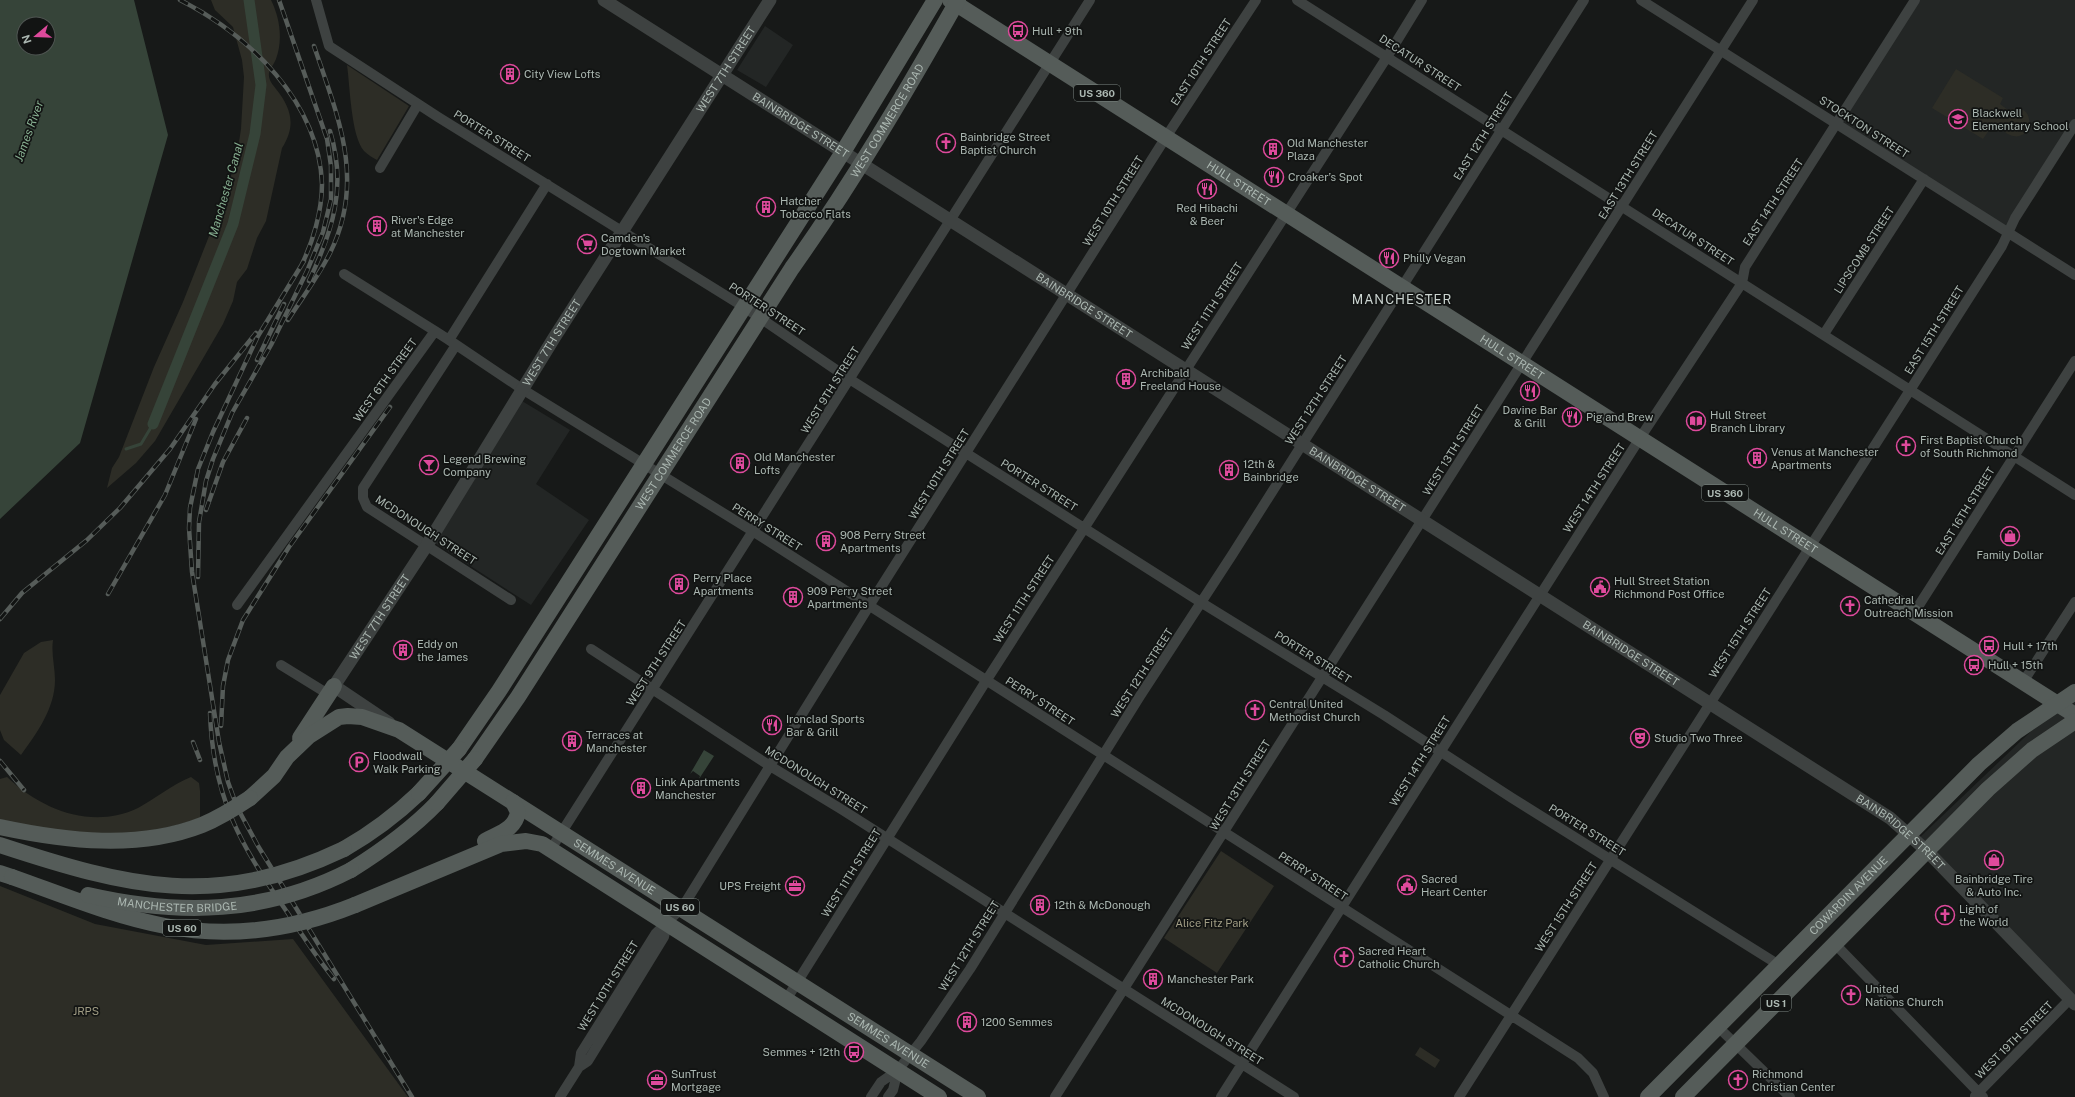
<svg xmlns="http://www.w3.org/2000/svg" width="2075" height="1097" viewBox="0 0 2075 1097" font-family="'Public Sans',sans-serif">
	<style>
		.built { fill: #232625 }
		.green { fill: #2d2d26 }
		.water { fill: #364439; fill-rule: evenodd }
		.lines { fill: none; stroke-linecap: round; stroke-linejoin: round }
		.stream { stroke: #364439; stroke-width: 3 }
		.canal { stroke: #364439; stroke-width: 11 }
		.minor { stroke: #3e4241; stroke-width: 10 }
		.tertiary { stroke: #3e4241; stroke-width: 13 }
		.primary { stroke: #555c59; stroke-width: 16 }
		.rail-casing { stroke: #565c59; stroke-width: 4.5 }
		.rail { stroke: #121413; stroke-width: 3; stroke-dasharray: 9; stroke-linecap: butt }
		.primary-bridge { stroke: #555c59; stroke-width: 16 }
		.labels { text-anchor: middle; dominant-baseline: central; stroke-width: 3.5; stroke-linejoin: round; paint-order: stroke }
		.shield { fill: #121413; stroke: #7d8682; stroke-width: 1 }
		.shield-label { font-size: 10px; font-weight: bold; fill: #abb7b1 }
		.poi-label { font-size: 11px; fill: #abb7b1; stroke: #121413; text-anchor: start }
		.street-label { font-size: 11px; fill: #abb7b1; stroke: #121413 }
		.park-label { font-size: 11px; fill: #a09c84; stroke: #121413 }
		.water-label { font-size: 12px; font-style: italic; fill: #86ae90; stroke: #121413 }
		.quarter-label { font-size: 13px; letter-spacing: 1px; fill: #cbd4d0; stroke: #121413 }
	</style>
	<rect width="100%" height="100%" fill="#171918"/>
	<path class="built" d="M1915,0H2075V124L2008,233L1837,124Z
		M765,26L793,45L766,87L737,70Z
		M522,401L570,430L536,484L589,520L531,605L435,543Z
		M2075,694V1002L1918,839L2066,698Z"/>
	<path class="green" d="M211,0H271C280,18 283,40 276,59C274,64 270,69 269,73C268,80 273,85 276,89C292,109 296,126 282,148L266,221L257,238L247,269L237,282L233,301L223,324L155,441L136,463L107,488L112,468L119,457L154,367L183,302L217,216L236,161L241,129L244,77L242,60L233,27L215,10Z
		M347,65L409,106L377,160C373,158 368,155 364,151C351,136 350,86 347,65Z
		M1956,69L2003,98L2000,104L2008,110C2039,100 2033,145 2010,135C2004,133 2002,128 2001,123H1994L1983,139L1932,108Z
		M53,640C51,654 55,667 55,680C55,708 37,733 21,755L4,740L0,730V695L24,653L41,642Z
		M7,777C42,810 92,830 138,808C155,799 173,784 191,777L199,783L200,791V818C167,829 131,836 97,835C65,834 32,826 0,822V779Z
		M1221,851L1274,886L1217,973L1164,938Z
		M0,886L95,924L206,945L293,939L408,1097H0Z
		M1420,1047L1440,1060L1435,1068L1415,1055Z"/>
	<path class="water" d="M0,0H134L168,135L80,443L0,519ZM24,24H48V48H24Z
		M704,750L714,756L699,779L700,776L693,771L690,774Z"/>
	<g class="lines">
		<path class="stream" d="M126,449L141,444L153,424"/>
		<path class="canal" d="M153,424L233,224L255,134L261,85L249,0"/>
		<path class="minor" d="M316,0L329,46L438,117L744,307L851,380L1202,603L1384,715L1512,798L1779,965
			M1297,0L2075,495
			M1641,0L2075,275
			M380,168L418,104
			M344,274L435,331
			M1824,334L1924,179
			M449,340L522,389L754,532L1578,1058L1593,1073L1604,1097
			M456,345L363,488V498L367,507L511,600
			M237,605L435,331L449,340L547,184
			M1914,613L2075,361
			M591,649L770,766L841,809L1294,1097
			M281,665L328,694
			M2023,682L2075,602
			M551,849L1090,0
			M1835,944L1983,1097
			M786,1000L986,681L1387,57L1422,0
			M1718,1027L1790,1097
			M579,1067L581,1053L656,933L682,908L869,606L1166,137L1256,0
			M1975,1096L2070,999
			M560,1097L579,1067L588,1061L664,937L667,924
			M871,1097L881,1082L898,1070L921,1041L970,969L1140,696L1232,555L1584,0
			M888,1097L893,1090L898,1070
			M1055,1097L1753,0
			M1221,1097L1640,438L1742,283L1745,267L1915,0
			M1459,1097L2002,246L2015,218L2075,124"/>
		<g class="tertiary">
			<path id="s1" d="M604,0L1890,818L1927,851L2075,1004"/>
			<path id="s2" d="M389,723L334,686L427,545L554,338L770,0"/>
		</g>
		<g class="primary">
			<path id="s3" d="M950,0L2075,715"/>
			<path d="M300,738L334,686"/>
			<path d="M459,749L499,691L843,152L935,0"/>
			<path id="s4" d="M475,759L518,697L792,268C853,182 906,92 958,0"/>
			<path id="s5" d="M250,798L274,776L287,757L309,736L339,717L348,716L362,717L399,730L978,1097"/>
			<path d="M485,841C499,833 515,830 518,812L513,802"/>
			<path d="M344,849C372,833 396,815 419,793"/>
			<path d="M351,870C383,850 411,830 437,803"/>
			<path d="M0,873L12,877"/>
			<path d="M355,905L501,844L526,841L542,844L939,1097"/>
			<path id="s6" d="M1648,1097L1979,764L2017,731L2075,692"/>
			<path d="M1683,1097L1988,789L2032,750L2075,721"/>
		</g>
		<g class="rail-casing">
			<path id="rail" d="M180,0C249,35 319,102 322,184C322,211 313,242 301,266
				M304,261L258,336L213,432L198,469L190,508L189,528L192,572L219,742L228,782L237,807L258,846L412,1097
				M309,281C333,230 347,187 330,131
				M288,320C302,298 318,277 330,253C366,180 338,117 314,46
				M257,360L284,304
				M206,510L223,462L247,418
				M198,577L199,522L206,481L213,459L232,413L271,345L307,271L323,232L331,199V166L327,139L279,0
				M108,594L165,495L196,419
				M0,619L22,593L87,540L120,508L170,449L215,384L256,333
				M210,713C213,798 240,844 287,912C302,935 317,958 334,979
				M221,726L223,686L228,660L243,620L289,547L390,407
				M193,742L200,760
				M0,761L24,790"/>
		</g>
		<use href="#rail" class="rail"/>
		<g class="primary-bridge">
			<path d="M419,793L459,749"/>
			<path d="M437,803L475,759"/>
			<path d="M0,827C66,841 138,850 202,825C219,818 235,808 250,798"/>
			<path d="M0,845C128,887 216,910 344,849"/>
			<path d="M12,877C63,895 113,916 165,926C230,939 295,929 355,905"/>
			<path id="s7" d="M88,895C180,916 266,914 351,870"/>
		</g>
	</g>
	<defs>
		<g id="bus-ring" transform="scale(1)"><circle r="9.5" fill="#121413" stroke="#de4a9c" stroke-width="1.5"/><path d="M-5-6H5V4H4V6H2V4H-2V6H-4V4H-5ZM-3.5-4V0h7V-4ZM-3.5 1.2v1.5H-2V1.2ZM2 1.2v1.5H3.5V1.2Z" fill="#de4a9c"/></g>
		<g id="building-ring" transform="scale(1)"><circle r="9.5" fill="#121413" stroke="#de4a9c" stroke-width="1.5"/><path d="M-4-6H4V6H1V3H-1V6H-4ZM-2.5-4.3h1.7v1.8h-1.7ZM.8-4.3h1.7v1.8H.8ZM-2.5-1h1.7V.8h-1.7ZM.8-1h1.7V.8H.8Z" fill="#de4a9c"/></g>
		<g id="school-ring" transform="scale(1)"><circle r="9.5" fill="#121413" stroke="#de4a9c" stroke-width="1.5"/><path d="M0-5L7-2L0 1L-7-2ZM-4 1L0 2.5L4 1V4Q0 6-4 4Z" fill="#de4a9c"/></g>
		<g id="church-ring" transform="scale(1)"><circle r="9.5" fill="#121413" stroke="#de4a9c" stroke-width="1.5"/><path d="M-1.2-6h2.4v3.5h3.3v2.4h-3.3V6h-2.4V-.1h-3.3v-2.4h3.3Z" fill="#de4a9c"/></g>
		<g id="restaurant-ring" transform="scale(1)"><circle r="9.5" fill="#121413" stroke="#de4a9c" stroke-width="1.5"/><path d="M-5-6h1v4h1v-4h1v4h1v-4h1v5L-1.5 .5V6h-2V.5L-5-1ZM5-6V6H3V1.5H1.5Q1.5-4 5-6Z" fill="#de4a9c"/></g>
		<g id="supermarket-ring" transform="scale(1)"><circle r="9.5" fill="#121413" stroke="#de4a9c" stroke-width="1.5"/><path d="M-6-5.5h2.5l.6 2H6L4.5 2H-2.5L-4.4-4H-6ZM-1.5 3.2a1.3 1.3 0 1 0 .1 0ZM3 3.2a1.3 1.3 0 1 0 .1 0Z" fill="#de4a9c"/></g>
		<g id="library-ring" transform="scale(1)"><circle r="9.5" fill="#121413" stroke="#de4a9c" stroke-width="1.5"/><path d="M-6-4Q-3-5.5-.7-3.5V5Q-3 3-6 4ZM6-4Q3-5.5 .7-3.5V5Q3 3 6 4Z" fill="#de4a9c"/></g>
		<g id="bar-ring" transform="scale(1)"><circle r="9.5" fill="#121413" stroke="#de4a9c" stroke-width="1.5"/><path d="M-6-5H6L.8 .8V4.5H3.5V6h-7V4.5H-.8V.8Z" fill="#de4a9c"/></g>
		<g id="shop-ring" transform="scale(1)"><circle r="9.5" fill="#121413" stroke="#de4a9c" stroke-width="1.5"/><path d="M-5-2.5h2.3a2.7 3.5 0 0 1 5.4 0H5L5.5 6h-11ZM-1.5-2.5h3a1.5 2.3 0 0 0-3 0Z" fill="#de4a9c"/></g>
		<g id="civic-ring" transform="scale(1)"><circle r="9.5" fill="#121413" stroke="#de4a9c" stroke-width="1.5"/><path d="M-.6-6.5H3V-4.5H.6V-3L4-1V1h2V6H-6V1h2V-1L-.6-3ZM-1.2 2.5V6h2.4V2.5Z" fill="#de4a9c"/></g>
		<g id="theatre-ring" transform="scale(1)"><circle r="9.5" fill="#121413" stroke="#de4a9c" stroke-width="1.5"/><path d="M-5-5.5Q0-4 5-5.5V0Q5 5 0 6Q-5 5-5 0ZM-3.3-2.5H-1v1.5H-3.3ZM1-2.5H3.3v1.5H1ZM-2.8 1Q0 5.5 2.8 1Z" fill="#de4a9c"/></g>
		<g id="parking-ring" transform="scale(1)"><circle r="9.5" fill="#121413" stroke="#de4a9c" stroke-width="1.5"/><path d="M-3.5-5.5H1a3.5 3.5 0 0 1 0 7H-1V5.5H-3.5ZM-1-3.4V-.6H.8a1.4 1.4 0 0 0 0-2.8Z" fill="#de4a9c"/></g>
		<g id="office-ring" transform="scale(1)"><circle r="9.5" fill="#121413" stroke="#de4a9c" stroke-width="1.5"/><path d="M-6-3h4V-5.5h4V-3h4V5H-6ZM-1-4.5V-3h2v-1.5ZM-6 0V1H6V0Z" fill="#de4a9c"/></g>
	</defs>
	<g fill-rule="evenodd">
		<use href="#bus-ring" x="1018" y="31"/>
		<use href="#building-ring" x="510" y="74"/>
		<use href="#school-ring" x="1958" y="119"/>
		<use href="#church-ring" x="946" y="143"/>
		<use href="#building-ring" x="1273" y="149"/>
		<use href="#restaurant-ring" x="1274" y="177"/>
		<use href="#restaurant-ring" x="1207" y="189"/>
		<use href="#building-ring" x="766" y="207"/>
		<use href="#building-ring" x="377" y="226"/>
		<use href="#supermarket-ring" x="587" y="244"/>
		<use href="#restaurant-ring" x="1389" y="258"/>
		<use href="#building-ring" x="1126" y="379"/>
		<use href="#restaurant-ring" x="1530" y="391"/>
		<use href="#restaurant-ring" x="1572" y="417"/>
		<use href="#library-ring" x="1696" y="421"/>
		<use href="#church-ring" x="1906" y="446"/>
		<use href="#building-ring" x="1757" y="458"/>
		<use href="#building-ring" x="740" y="463"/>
		<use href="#bar-ring" x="429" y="465"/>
		<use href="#building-ring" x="1229" y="470"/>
		<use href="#shop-ring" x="2010" y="536"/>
		<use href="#building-ring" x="826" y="541"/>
		<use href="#building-ring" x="679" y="584"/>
		<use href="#civic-ring" x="1600" y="587"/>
		<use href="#building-ring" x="793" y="597"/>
		<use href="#church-ring" x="1850" y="606"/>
		<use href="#bus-ring" x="1989" y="646"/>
		<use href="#building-ring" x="403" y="650"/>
		<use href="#bus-ring" x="1974" y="665"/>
		<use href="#church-ring" x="1255" y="710"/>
		<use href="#restaurant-ring" x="772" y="725"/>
		<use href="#theatre-ring" x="1640" y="738"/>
		<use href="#building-ring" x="572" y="741"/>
		<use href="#parking-ring" x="359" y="762"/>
		<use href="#building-ring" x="641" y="788"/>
		<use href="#shop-ring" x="1994" y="860"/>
		<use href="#civic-ring" x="1407" y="885"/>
		<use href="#office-ring" x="795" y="886"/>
		<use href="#building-ring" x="1040" y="905"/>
		<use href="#church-ring" x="1945" y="915"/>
		<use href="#church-ring" x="1344" y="957"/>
		<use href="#building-ring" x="1153" y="979"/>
		<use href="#church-ring" x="1851" y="995"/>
		<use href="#building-ring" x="967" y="1022"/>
		<use href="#bus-ring" x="854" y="1052"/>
		<use href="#office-ring" x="657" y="1080"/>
		<use href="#church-ring" x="1738" y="1080"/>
	</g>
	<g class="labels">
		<g class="shield">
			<rect x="1074" y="85" width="46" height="16" rx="3"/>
			<rect x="1702" y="485" width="46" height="16" rx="3"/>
			<rect x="661" y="899" width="38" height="16" rx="3"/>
			<rect x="163" y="920" width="38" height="16" rx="3"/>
			<rect x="1761" y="995" width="30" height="16" rx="3"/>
		</g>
		<g class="shield-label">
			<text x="1097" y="93">US 360</text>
			<text x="1725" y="493">US 360</text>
			<text x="680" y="907">US 60</text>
			<text x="182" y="928">US 60</text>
			<text x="1776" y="1003">US 1</text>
		</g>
		<g class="poi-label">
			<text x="1032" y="31">Hull + 9th</text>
			<text x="524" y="74">City View Lofts</text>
			<text x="1972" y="113">Blackwell<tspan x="1972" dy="13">Elementary School</tspan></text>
			<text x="960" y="137">Bainbridge Street<tspan x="960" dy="13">Baptist Church</tspan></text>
			<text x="1287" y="143">Old Manchester<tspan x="1287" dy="13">Plaza</tspan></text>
			<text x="1288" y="177">Croaker’s Spot</text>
			<text x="780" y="201">Hatcher<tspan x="780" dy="13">Tobacco Flats</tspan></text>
			<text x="1207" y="208" text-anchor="middle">Red Hibachi<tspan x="1207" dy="13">&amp; Beer</tspan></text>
			<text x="391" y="220">River's Edge<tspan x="391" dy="13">at Manchester</tspan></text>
			<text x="601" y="238">Camden's<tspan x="601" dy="13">Dogtown Market</tspan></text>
			<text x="1403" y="258">Philly Vegan</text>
			<text x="1140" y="373">Archibald<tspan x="1140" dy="13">Freeland House</tspan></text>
			<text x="1530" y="410" text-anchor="middle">Davine Bar<tspan x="1530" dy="13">&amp; Grill</tspan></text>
			<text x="1710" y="415">Hull Street<tspan x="1710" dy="13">Branch Library</tspan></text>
			<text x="1586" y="417">Pig and Brew</text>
			<text x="1920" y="440">First Baptist Church<tspan x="1920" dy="13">of South Richmond</tspan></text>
			<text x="1771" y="452">Venus at Manchester<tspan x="1771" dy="13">Apartments</tspan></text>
			<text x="754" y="457">Old Manchester<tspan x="754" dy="13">Lofts</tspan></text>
			<text x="443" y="459">Legend Brewing<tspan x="443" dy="13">Company</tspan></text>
			<text x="1243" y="464">12th &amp;<tspan x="1243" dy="13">Bainbridge</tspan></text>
			<text x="840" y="535">908 Perry Street<tspan x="840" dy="13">Apartments</tspan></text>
			<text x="2010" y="555" text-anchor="middle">Family Dollar</text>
			<text x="693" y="578">Perry Place<tspan x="693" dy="13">Apartments</tspan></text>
			<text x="1614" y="581">Hull Street Station<tspan x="1614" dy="13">Richmond Post Office</tspan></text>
			<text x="807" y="591">909 Perry Street<tspan x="807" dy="13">Apartments</tspan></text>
			<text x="1864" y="600">Cathedral<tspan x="1864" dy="13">Outreach Mission</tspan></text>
			<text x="417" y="644">Eddy on<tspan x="417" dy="13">the James</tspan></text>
			<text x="2003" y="646">Hull + 17th</text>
			<text x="1988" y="665">Hull + 15th</text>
			<text x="1269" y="704">Central United<tspan x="1269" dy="13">Methodist Church</tspan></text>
			<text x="786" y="719">Ironclad Sports<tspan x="786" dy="13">Bar &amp; Grill</tspan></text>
			<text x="586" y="735">Terraces at<tspan x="586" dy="13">Manchester</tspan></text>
			<text x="1654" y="738">Studio Two Three</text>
			<text x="373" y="756">Floodwall<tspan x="373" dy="13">Walk Parking</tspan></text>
			<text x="655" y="782">Link Apartments<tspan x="655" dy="13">Manchester</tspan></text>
			<text x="1421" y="879">Sacred<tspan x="1421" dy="13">Heart Center</tspan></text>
			<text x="1994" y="879" text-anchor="middle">Bainbridge Tire<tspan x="1994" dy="13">&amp; Auto Inc.</tspan></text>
			<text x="781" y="886" text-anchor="end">UPS Freight</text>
			<text x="1054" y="905">12th &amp; McDonough</text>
			<text x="1959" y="909">Light of<tspan x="1959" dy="13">the World</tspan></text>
			<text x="1358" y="951">Sacred Heart<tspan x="1358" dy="13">Catholic Church</tspan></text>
			<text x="1167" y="979">Manchester Park</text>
			<text x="1865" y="989">United<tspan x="1865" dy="13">Nations Church</tspan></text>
			<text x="981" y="1022">1200 Semmes</text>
			<text x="840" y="1052" text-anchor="end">Semmes + 12th</text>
			<text x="671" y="1074">SunTrust<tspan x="671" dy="13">Mortgage</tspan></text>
			<text x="1752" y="1074">Richmond<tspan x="1752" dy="13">Christian Center</tspan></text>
		</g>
		<g class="street-label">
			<text transform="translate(1201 62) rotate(-57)">EAST 10TH STREET</text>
			<text transform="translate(1420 63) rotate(33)">DECATUR STREET</text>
			<text stroke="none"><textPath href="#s2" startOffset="797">WEST 7TH STREET</textPath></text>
			<text stroke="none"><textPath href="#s4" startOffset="760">WEST COMMERCE ROAD</textPath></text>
			<text stroke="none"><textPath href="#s1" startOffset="233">BAINBRIDGE STREET</textPath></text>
			<text transform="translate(1864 127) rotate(33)">STOCKTON STREET</text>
			<text transform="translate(492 136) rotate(32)">PORTER STREET</text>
			<text transform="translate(1483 136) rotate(-58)">EAST 12TH STREET</text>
			<text transform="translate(1628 175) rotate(-58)">EAST 13TH STREET</text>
			<text stroke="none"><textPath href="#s3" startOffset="342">HULL STREET</textPath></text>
			<text transform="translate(1113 201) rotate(-58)">WEST 10TH STREET</text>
			<text transform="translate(1773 202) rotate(-57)">EAST 14TH STREET</text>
			<text transform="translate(1693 237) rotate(33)">DECATUR STREET</text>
			<text transform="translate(1864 250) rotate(-57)">LIPSCOMB STREET</text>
			<text stroke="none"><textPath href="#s1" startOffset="569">BAINBRIDGE STREET</textPath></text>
			<text transform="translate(1212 306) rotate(-57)">WEST 11TH STREET</text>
			<text transform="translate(767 309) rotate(33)">PORTER STREET</text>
			<text transform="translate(1934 330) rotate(-58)">EAST 15TH STREET</text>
			<text stroke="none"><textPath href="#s2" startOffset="473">WEST 7TH STREET</textPath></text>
			<text stroke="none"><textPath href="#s3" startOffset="666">HULL STREET</textPath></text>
			<text transform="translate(385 380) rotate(-54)">WEST 6TH STREET</text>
			<text transform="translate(830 390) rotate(-58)">WEST 9TH STREET</text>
			<text transform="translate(1316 400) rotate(-57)">WEST 12TH STREET</text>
			<text transform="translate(1453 450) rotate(-58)">WEST 13TH STREET</text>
			<text stroke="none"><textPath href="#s4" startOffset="364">WEST COMMERCE ROAD</textPath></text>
			<text transform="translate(939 474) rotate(-58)">WEST 10TH STREET</text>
			<text stroke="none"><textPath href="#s1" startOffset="893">BAINBRIDGE STREET</textPath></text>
			<text transform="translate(1039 485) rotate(32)">PORTER STREET</text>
			<text transform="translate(1594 488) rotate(-57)">WEST 14TH STREET</text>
			<text transform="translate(1965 511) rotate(-58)">EAST 16TH STREET</text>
			<text transform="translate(767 527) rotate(32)">PERRY STREET</text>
			<text transform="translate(426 530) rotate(33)">MCDONOUGH STREET</text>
			<text stroke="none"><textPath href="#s3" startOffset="990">HULL STREET</textPath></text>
			<text transform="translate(1024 599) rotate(-57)">WEST 11TH STREET</text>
			<text stroke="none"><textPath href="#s2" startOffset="149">WEST 7TH STREET</textPath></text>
			<text transform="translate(1740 633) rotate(-57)">WEST 15TH STREET</text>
			<text stroke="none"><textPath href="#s1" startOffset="1217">BAINBRIDGE STREET</textPath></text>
			<text transform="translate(1313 657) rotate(32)">PORTER STREET</text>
			<text transform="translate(656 663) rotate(-57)">WEST 9TH STREET</text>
			<text transform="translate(1142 673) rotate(-57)">WEST 12TH STREET</text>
			<text transform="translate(1040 701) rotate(33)">PERRY STREET</text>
			<text transform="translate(1420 761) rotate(-58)">WEST 14TH STREET</text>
			<text transform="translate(816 780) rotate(32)">MCDONOUGH STREET</text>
			<text transform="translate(1240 785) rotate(-58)">WEST 13TH STREET</text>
			<text transform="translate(1587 830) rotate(32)">PORTER STREET</text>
			<text stroke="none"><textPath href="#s1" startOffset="1541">BAINBRIDGE STREET</textPath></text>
			<text stroke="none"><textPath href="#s5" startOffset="439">SEMMES AVENUE</textPath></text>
			<text transform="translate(851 873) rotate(-58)">WEST 11TH STREET</text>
			<text transform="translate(1313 876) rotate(33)">PERRY STREET</text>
			<text stroke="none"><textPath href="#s6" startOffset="284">COWARDIN AVENUE</textPath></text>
			<text stroke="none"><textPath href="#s7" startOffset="90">MANCHESTER BRIDGE</textPath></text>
			<text transform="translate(1566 907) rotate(-57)">WEST 15TH STREET</text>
			<text transform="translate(969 946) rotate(-58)">WEST 12TH STREET</text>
			<text transform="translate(608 986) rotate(-58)">WEST 10TH STREET</text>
			<text transform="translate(1212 1031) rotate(32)">MCDONOUGH STREET</text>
			<text transform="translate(2014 1040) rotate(-45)">WEST 19TH STREET</text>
			<text stroke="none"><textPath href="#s5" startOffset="763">SEMMES AVENUE</textPath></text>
		</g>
		<g class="park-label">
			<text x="1212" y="923">Alice Fitz Park</text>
			<text x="86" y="1011">JRPS</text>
		</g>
		<g class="water-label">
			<text transform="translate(29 131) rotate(-70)">James River</text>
			<text transform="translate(226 190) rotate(-74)">Manchester Canal</text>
		</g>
		<g class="quarter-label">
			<text x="1402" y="299">MANCHESTER</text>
		</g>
	</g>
	<g transform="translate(36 36) rotate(251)"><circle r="19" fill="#121413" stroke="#4f5552"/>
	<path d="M0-3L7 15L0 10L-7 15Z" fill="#de4a9c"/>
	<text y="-6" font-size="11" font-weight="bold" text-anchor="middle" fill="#abb7b1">N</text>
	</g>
</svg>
